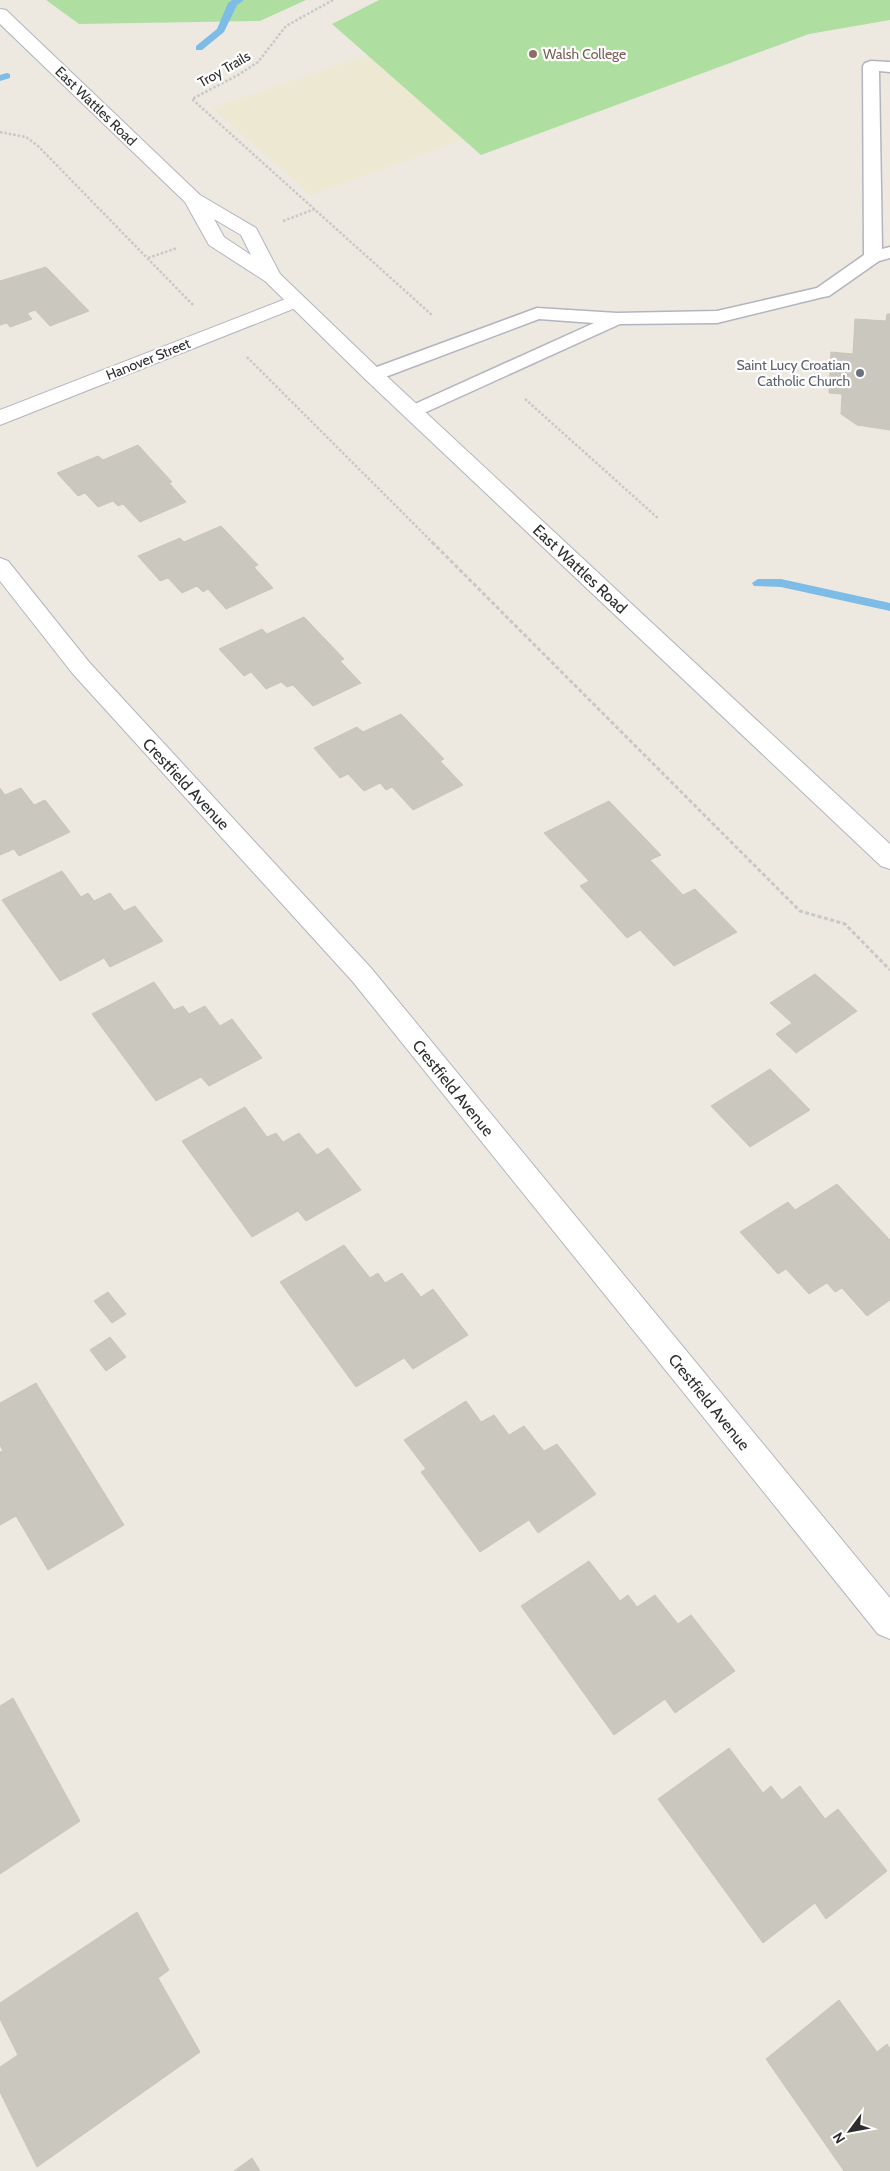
<svg xmlns="http://www.w3.org/2000/svg" width="890" height="2171" viewBox="0 0 890 2171" font-family="Cabin,sans-serif">
	<style>
		.education { fill: #ede8d1 }
		.green { fill: #aedfa1 }
		.lines { fill: none; stroke-linecap: round; stroke-linejoin: round }
		.stream { fill: #7cbce7; fill-rule: evenodd }
		.building { fill: #c9c7be; stroke: #c9c5ba }
		.lane-casing { stroke: #b3b4bf; stroke-width: 3 }
		.street-casing { stroke: #b3b4bf; stroke-width: 2 }
		.secondary-casing { stroke: #b3b4bf; stroke-width: 2 }
		.path-far1 { stroke: #c8c8c8; stroke-width: 2.5; stroke-dasharray: 2.5 2; stroke-linecap: butt }
		.path { stroke: #c8c8c8; stroke-width: 3; stroke-dasharray: 4 2.5; stroke-linecap: butt }
		.lane { fill: #fff; fill-rule: evenodd }
		.street { fill: #fff; fill-rule: evenodd }
		.secondary { fill: #fff; fill-rule: evenodd }
		.education-dot { fill: #8d6e63; stroke: #fff; stroke-width: 2 }
		.worship-dot { fill: #6b7280; stroke: #fff; stroke-width: 2 }
		.labels { text-anchor: middle; dominant-baseline: central; stroke-width: 4.5; stroke-linejoin: round; paint-order: stroke }
		.far-education-label { font-size: 14px; fill: #785e54; stroke: #fff; text-anchor: start }
		.far-street-label { font-size: 14px; fill: #2d2d2d; stroke: #fff }
		.far-worship-label { font-size: 14px; fill: #5b616d; stroke: #fff; text-anchor: end }
		.street-label { font-size: 16px; fill: #2d2d2d; stroke: #fff }
	</style>
	<rect width="100%" height="100%" fill="#ede9e0"/>
	<path class="education" d="M528,0H845L311,195L212,108Z"/>
	<path class="green" d="M46,0H306L260,21L79,24Z
		M379,0H890V20L809,34L481,155L332,24Z"/>
	<g class="lines">
		<path class="stream" d="M232,0H244L237,5L224,32L202,50H196V46L217,29L228,3Z
			M7,73L10,74V78L0,81V75Z
			M758,579H781L890,603V611L781,587L754,586L752,583Z"/>
	</g>
	<path class="building" d="M46,267L89,311L50,326L35,310L27,313L32,319L10,327L7,323L0,325V281Z
		M887,314H890V430L857,425L841,414L842,394L829,393L831,352L853,354L855,319L886,321Z
		M138,445L172,482L169,483L186,502L140,522L123,504L118,506L113,501L98,507L85,493L78,496L57,473L98,456L103,460Z
		M221,526L258,565L254,567L273,588L226,609L208,589L203,592L197,586L182,593L168,578L160,581L138,556L180,538L184,542Z
		M304,617L344,659L340,661L361,683L313,706L293,685L287,687L281,682L266,689L251,672L244,676L219,649L262,629L267,634Z
		M401,714L444,759L440,761L463,785L413,810L392,787L386,790L380,783L364,791L348,774L340,778L314,748L357,727L363,732Z
		M0,788L5,795L21,788L34,805L45,800L70,832L19,856L14,849L0,855Z
		M609,801L661,855L650,860L683,895L695,889L737,932L674,966L640,930L627,938L580,886L589,881L544,833Z
		M62,871L81,897L88,893L94,901L110,893L124,911L135,906L163,941L110,967L104,958L60,981L2,900Z
		M815,974L857,1011L796,1053L776,1034L792,1023L770,1003Z
		M154,982L174,1010L183,1006L189,1014L205,1006L220,1026L232,1019L262,1058L209,1086L201,1077L156,1101L92,1014Z
		M770,1069L810,1110L750,1147L711,1106Z
		M245,1107L267,1137L276,1133L283,1142L299,1133L317,1155L328,1148L361,1190L306,1221L298,1211L252,1237L182,1141Z
		M837,1184L890,1240V1300L867,1316L842,1288L835,1292L827,1283L809,1294L786,1269L778,1274L740,1232L788,1202L795,1210Z
		M344,1245L370,1278L378,1273L385,1283L402,1273L421,1297L433,1289L468,1335L413,1369L404,1358L356,1387L280,1282Z
		M108,1292L126,1314L112,1323L94,1301Z
		M110,1337L126,1357L106,1371L90,1350Z
		M36,1383L124,1525L48,1570L16,1516L0,1525V1452L3,1451L0,1445V1403Z
		M466,1401L481,1422L494,1415L509,1435L524,1426L544,1451L557,1444L596,1494L538,1533L529,1520L480,1552L421,1472L426,1469L404,1440Z
		M589,1561L620,1601L628,1595L637,1607L655,1595L678,1624L691,1615L735,1671L675,1713L665,1699L614,1735L521,1606Z
		M13,1698L80,1821L0,1874V1706Z
		M729,1748L763,1793L771,1786L782,1800L800,1786L825,1819L838,1809L887,1871L826,1919L815,1903L763,1943L658,1799Z
		M137,1912L169,1970L158,1978L200,2052L37,2167L0,2092V2067L18,2055L0,2019V2003Z
		M839,2000L877,2052L887,2044L890,2049V2171H844L766,2059Z
		M252,2158L260,2171H234Z"/>
	<g class="lines">
		<g class="lane-casing">
			<path id="lane" d="M871,61L890,62V72L879,71L882,249L890,247V258L879,261L829,296L823,297L717,323L620,324L413,418L406,416L403,412L406,408L594,323L539,319L380,379L373,381L366,379L364,375L366,371L537,308L617,313L717,311L817,288L864,255L863,66L865,63Z"/>
		</g>
		<g class="street-casing">
			<path id="street" d="M296,295L303,297L306,301L303,305L0,425V410Z
				M0,558L8,561L89,662L371,968L890,1598V1639L878,1634L353,982L73,674L0,581Z"/>
		</g>
		<g class="secondary-casing">
			<path id="secondary" d="M0,9L6,10L200,195L256,228L280,274L380,370L890,844V869L881,866L366,380L265,281L209,245L185,202L0,24ZM214,219L241,235L251,255L224,237Z"/>
		</g>
		<path class="path-far1" d="M333,0L286,26L258,62L238,75L192,99L433,316
			M0,132L26,137L38,146L193,305
			M283,221L315,209
			M148,258L177,248
			M247,357L433,543
			M525,399L659,519"/>
		<path class="path" d="M432,542L800,911L845,924L890,970"/>
		<use href="#lane" class="lane"/>
		<use href="#street" class="street"/>
		<use href="#secondary" class="secondary"/>
	</g>
	<circle class="education-dot" cx="533" cy="54" r="5"/>
	<circle class="worship-dot" cx="860" cy="373" r="5"/>
	<g class="labels">
		<g class="far-education-label">
			<text x="543" y="54">Walsh College</text>
		</g>
		<g class="far-street-label">
			<text transform="translate(224 69) rotate(-30)">Troy Trails</text>
			<text transform="translate(96 106) rotate(44)">East Wattles Road</text>
			<text transform="translate(148 359) rotate(-22)">Hanover Street</text>
		</g>
		<g class="far-worship-label">
			<text x="850" y="365">Saint Lucy Croatian<tspan x="850" dy="16">Catholic Church</tspan></text>
		</g>
		<g class="street-label">
			<text transform="translate(580 569) rotate(43)">East Wattles Road</text>
			<text transform="translate(186 784) rotate(47)">Crestfield Avenue</text>
			<text transform="translate(453 1088) rotate(51)">Crestfield Avenue</text>
			<text transform="translate(709 1402) rotate(51)">Crestfield Avenue</text>
		</g>
	</g>
	<g transform="translate(850 2131) rotate(238)" stroke="#ffffff" stroke-width="4" paint-order="stroke">
	<path d="M0-4L9 19L0 12L-9 19Z" fill="#2d2d2d"/>
	<text y="-8" font-size="14" font-weight="bold" text-anchor="middle" fill="#2d2d2d">N</text>
	</g>
</svg>
